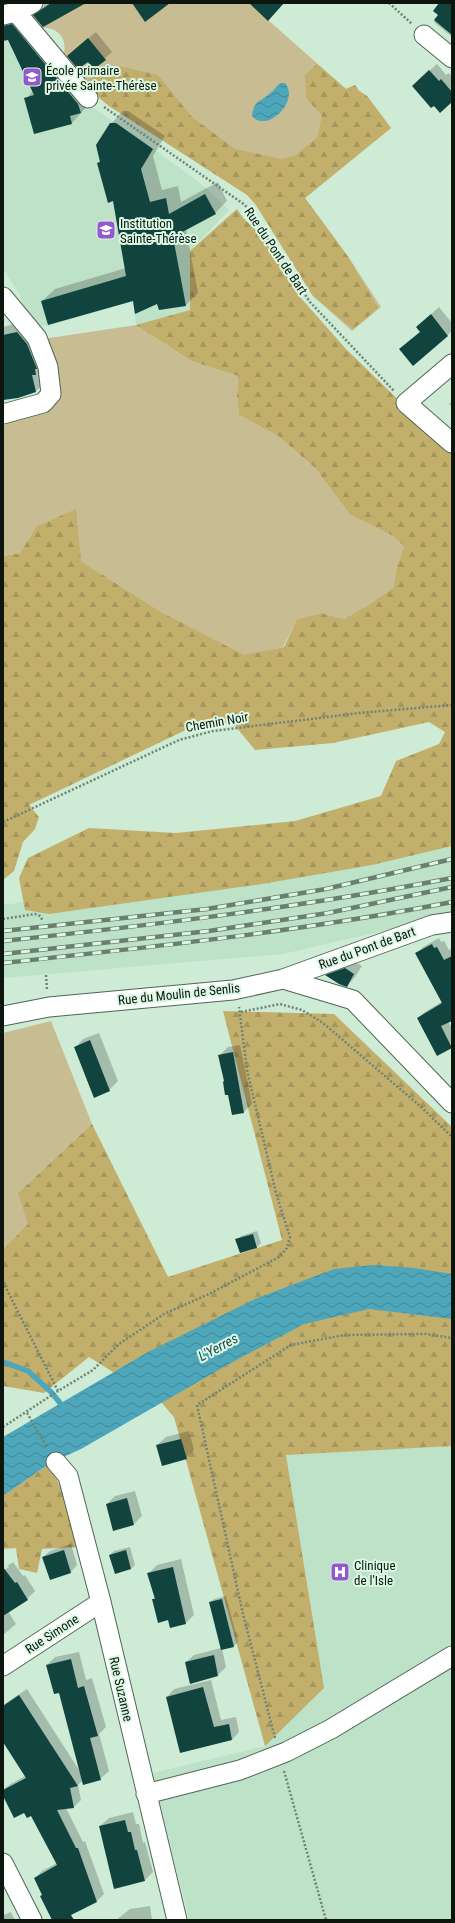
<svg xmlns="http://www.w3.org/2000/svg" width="455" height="1923" viewBox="0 0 455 1923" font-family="'Roboto Condensed',sans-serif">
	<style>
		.built { fill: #bee2c8 }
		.green { fill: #c8bc92 }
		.forest { fill: url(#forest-firs) }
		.water { fill: url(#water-waves) }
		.shadow { fill: #0003 }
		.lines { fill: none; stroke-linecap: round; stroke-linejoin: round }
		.stream { stroke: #4da6ba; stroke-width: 5.5 }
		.building { fill: #11443e }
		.minor-casing { stroke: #4e6755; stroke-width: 21 }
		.path { stroke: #6f8375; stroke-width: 2.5; stroke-dasharray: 2 2; stroke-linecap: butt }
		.minor { stroke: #fff; stroke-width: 19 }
		.rail-casing { stroke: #6b7e70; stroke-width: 4.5 }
		.rail { stroke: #dbf8e3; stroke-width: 3; stroke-dasharray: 9; stroke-linecap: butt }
		.labels { text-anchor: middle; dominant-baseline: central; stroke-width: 4; stroke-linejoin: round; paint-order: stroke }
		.poi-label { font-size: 13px; fill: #0c160f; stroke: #dbf8e3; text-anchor: start }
		.street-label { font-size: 13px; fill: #0c160f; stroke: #dbf8e3 }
		.water-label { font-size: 14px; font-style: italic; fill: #1e4750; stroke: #dbf8e3 }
	</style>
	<defs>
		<pattern id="forest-firs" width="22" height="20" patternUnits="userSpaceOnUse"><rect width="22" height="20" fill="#c2af6c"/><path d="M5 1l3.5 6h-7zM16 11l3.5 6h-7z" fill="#a6965c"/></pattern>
		<pattern id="water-waves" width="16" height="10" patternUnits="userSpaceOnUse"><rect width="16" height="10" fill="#4da6ba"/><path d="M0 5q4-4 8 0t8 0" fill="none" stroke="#3e8696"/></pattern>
	</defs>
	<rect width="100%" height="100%" fill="#ceebd6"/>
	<path class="built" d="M15,22L85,102L151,147L205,187L229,210L190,251V310L136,325L133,301L48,326L36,325L26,311L19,293L3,269V25Z
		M452,827V915L283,954L3,978V905L366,852Z
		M452,1319V1920H189L153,1773L265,1746L190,1398Z"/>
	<path class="green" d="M52,3H249L346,89L355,85L359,91L367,96L391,128L305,198L349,258L381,307L352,331L313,296L256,205L248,195L109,106L81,83L62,59C70,42 59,26 41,28L32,16Z
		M136,325L191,361L238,376L237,396L239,415L278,436L315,468L350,515L393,536L404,546L397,565L393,588L368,605L344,619L321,613L297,619L283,647L244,656L163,613L81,561L36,527L20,553L3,556V420L51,405L43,339Z
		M51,1021L92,1124L19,1192L29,1224L3,1251V1033Z"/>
	<path class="forest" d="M317,64L346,89L355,85L359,91L367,96L391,128L305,198L349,258L378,308L353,329L313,296L256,205L247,195L109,106L81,83L119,66L158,75L192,117L235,149L282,159L294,156L317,138L322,116L306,98L305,75Z
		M237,209L243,218L262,236L300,297L346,349L452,452V846L372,865L262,884L49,914L25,910L19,878L28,858L89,828L176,833L295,821L381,796L396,761L439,744L445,732L429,722L333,743L255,750L232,722L190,728L29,805L39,817L35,829L23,842L14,871L3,880V556L20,553L36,527L76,509L81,561L163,613L244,655L284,647L297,619L321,613L344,619L368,605L393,588L397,565L404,546L393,536L350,515L315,468L278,436L239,415L237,396L238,376L191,361L136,325L190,310V251Z
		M223,1011L334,1014L452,1127V1446L286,1455L324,1688L265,1746L174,1417L162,1403L89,1357L44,1393L3,1386V1250L28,1224L18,1193L92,1124L168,1277L282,1240Z
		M50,1463L71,1513L79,1547L42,1549L37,1573L19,1569L16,1548L3,1549V1496Z"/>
	<path class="water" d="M281,83H285C300,100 268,134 252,116C254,100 259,103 269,94C274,91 276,86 281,83Z
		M373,1265L414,1268L452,1274V1319L369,1309L304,1324L229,1364L81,1449L50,1463L3,1496V1437L148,1352L255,1299L334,1269Z"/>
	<path class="shadow" d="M44,3H79L35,15L44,6Z
		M441,3H452V37L434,22L439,15Z
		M3,10L90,103L72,123L26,99L33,91L9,39L3,40Z
		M96,32L112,52L94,68L75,49Z
		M437,64L446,75L449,73L452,77V101L420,79Z
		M123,111H128L165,136L153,156L162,190L178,186L181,202L218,182L227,201L215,213L186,229L198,293L185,306L134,300L42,301L55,289L126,268L113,200L98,163L100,161L111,124Z
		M439,307L452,323V331L414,365L409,341L421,331L426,319Z
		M30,320L48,379L36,391L18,397L3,399V327Z
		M452,401V407L449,404Z
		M439,938L441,942L444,941L449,950L452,949V1019L448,1021L452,1028V1046L437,1054L418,1018L425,1012L443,1001L417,954L423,947Z
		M353,961L362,966L355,977L347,986L327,975L334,967Z
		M99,1033L118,1081L109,1090L75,1048L83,1039Z
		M240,1045L252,1104L244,1112L233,1114L220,1055L228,1047Z
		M257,1231L261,1243L257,1247L240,1252L237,1240L241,1236Z
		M189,1431L194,1450L186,1458L157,1445L166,1437Z
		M135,1491L142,1516L134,1524L107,1504L115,1496Z
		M71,1544L77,1565L71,1572L43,1557L50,1551Z
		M130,1547L135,1565L131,1569L115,1573L110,1555L114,1551Z
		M181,1559L194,1615L186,1623L171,1627L169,1619L153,1599L155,1597L149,1573L157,1565Z
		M13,1562L23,1576L25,1575L35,1591L27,1599L8,1611L16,1624L3,1635V1571L9,1567L8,1566L3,1569Z
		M226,1596L238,1642L234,1646L222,1649L226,1667L218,1675L186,1662L194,1655L221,1648L210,1603L214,1599Z
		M79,1652L86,1680L92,1678L106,1727L99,1734L109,1771L100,1779L83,1780L78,1785L81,1800L74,1807L66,1808L83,1842L85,1841L104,1894L97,1901L58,1920H53L35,1878L42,1871L57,1863L32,1814L25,1812L3,1794V1790L9,1785L25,1776L3,1742V1705L27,1689L81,1773L59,1691L47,1665L55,1657Z
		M211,1680L221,1720L236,1717L239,1732L232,1740L167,1697L174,1689Z
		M133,1812L136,1824H139L143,1843L145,1842L153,1872L145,1880L115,1888L100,1826L109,1818Z
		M150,1906L152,1920H116L130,1909Z
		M11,1912L15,1920H3V1915Z"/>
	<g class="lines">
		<path class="stream" d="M3,1362L28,1371L51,1392L65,1409"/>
	</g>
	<path class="building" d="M51,3H86L43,27L33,15Z
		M132,3H170L145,22Z
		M249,3H284L268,21Z
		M439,3H452V35L434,20L438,15L433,11Z
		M12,24L78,104L81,113L70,116L72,124L34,134L24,98L34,95L8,40L3,41V26Z
		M88,38L106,60L94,69L88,62L78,69L67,56Z
		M429,70L439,81L441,79L452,92V102L440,113L434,106L431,108L412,86Z
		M110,123H116L153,149L141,169L150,202L166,198L169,214L205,194L216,214L173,237L186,306L159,310L157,304L135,314L133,301L48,325L41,301L126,276L113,201L108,203L97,163L100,162L96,145Z
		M431,314L448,336L413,366L399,349L420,332L416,327Z
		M17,332L27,344L37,369H35L36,375H32L36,392L18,398L3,400V335Z
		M432,944L434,948L437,947L444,960L452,956V1021L441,1026L452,1048L437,1056L417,1018L442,1003L415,953Z
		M345,968L354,974L347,987L339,984L325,975Z
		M90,1040L110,1091L94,1098L74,1047Z
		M233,1052L244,1113L232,1115L228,1095H225L223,1082L224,1081L218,1055Z
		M253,1234L257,1248L240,1253L235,1239Z
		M181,1439L187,1459L162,1466L156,1445Z
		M127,1498L134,1525L113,1531L106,1504Z
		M64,1550L71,1573L50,1580L42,1557Z
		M126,1550L131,1569L115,1574L109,1555Z
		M3,1567L15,1583L17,1582L28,1600L3,1616Z
		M173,1567L186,1624L170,1628L168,1620L158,1623L152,1599H155L147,1573Z
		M222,1599L234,1647L221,1650L209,1602Z
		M214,1655L218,1676L190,1684L185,1662Z
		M71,1659L78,1688L84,1686L98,1736L90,1738L101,1780L83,1785L59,1693L54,1694L46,1665Z
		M203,1687L214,1727L229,1724L232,1740L180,1753L166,1697Z
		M19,1695L78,1786L70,1788L74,1808L57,1810L76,1848H78L97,1902L71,1915L74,1920H52L40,1896L42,1895L34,1878L57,1865L31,1816L27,1818L24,1813L14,1818L3,1796V1790L26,1778L3,1742V1706Z
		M125,1820L128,1832H131L135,1850H137L145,1881L114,1889L99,1826Z"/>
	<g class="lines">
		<g class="minor-casing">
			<path id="minor" d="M16,12L88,98
				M3,15L16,12L33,3
				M424,35L452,58
				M3,297L37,338L48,367L51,394L43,403L3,414
				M452,364L406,403L452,443
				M283,979L353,1000L452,1103
				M3,1016L49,1007L233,990L283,979L432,925L452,922
				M56,1462L68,1476L101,1602L177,1920
				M3,1666L101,1602
				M146,1794L240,1770L286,1752L331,1729L452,1656
				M3,1863L32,1920"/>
		</g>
		<path class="path" d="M389,3L412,24
			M104,107L245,205L310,302L394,391
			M3,822L179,740L213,731L359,713L452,705
			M3,919L35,914L40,916L43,921
			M46,975L47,990
			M241,1012L280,1004L302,1010L323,1023L420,1106L452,1137
			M3,1282L58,1391
			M27,1413L47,1447
			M3,1427L58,1391L93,1370L119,1344L164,1314L209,1294L279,1257L287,1248L290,1237L276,1193L247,1070L239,1007
			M275,1738L243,1614L197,1405L291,1345L344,1335L426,1334L452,1338
			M284,1771L326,1920"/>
		<use href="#minor" class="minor"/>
		<g class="rail-casing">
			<path id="rail" d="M3,931L207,909L326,889L452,859
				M3,941C154,925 303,907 452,878
				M3,954L209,931L328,913L452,887
				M3,963C153,947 303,931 452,902"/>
		</g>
		<use href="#rail" class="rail"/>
	</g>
	<defs>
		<g id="school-square" transform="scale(1)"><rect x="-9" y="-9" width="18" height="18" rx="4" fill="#9357ce" stroke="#dbf8e3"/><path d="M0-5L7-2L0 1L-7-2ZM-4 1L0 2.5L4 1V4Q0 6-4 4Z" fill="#fff"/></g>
		<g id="hospital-square" transform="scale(1)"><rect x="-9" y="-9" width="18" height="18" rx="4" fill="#9357ce" stroke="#dbf8e3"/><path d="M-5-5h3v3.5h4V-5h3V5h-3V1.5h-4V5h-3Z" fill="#fff"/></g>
	</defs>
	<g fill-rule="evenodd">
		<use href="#school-square" x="32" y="77"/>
		<use href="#school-square" x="106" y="230"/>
		<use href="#hospital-square" x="340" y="1572"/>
	</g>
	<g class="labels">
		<g class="poi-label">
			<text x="46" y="70">École primaire<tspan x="46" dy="15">privée Sainte-Thérèse</tspan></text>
			<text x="120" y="223">Institution<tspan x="120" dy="15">Sainte-Thérèse</tspan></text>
			<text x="354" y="1565">Clinique<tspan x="354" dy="15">de l'Isle</tspan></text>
		</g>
		<g class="street-label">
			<text transform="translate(276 251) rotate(56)">Rue du Pont de Bart</text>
			<text transform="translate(217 722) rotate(-10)">Chemin Noir</text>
			<text transform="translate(367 948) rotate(-20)">Rue du Pont de Bart</text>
			<text transform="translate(179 994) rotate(-6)">Rue du Moulin de Senlis</text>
			<text transform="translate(52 1634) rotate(-33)">Rue Simone</text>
			<text transform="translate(121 1689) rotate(77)">Rue Suzanne</text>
		</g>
		<g class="water-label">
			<text transform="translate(218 1347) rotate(-28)">L'Yerres</text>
		</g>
	</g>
	<rect width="455" height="1923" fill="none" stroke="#0c160f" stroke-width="8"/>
</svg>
